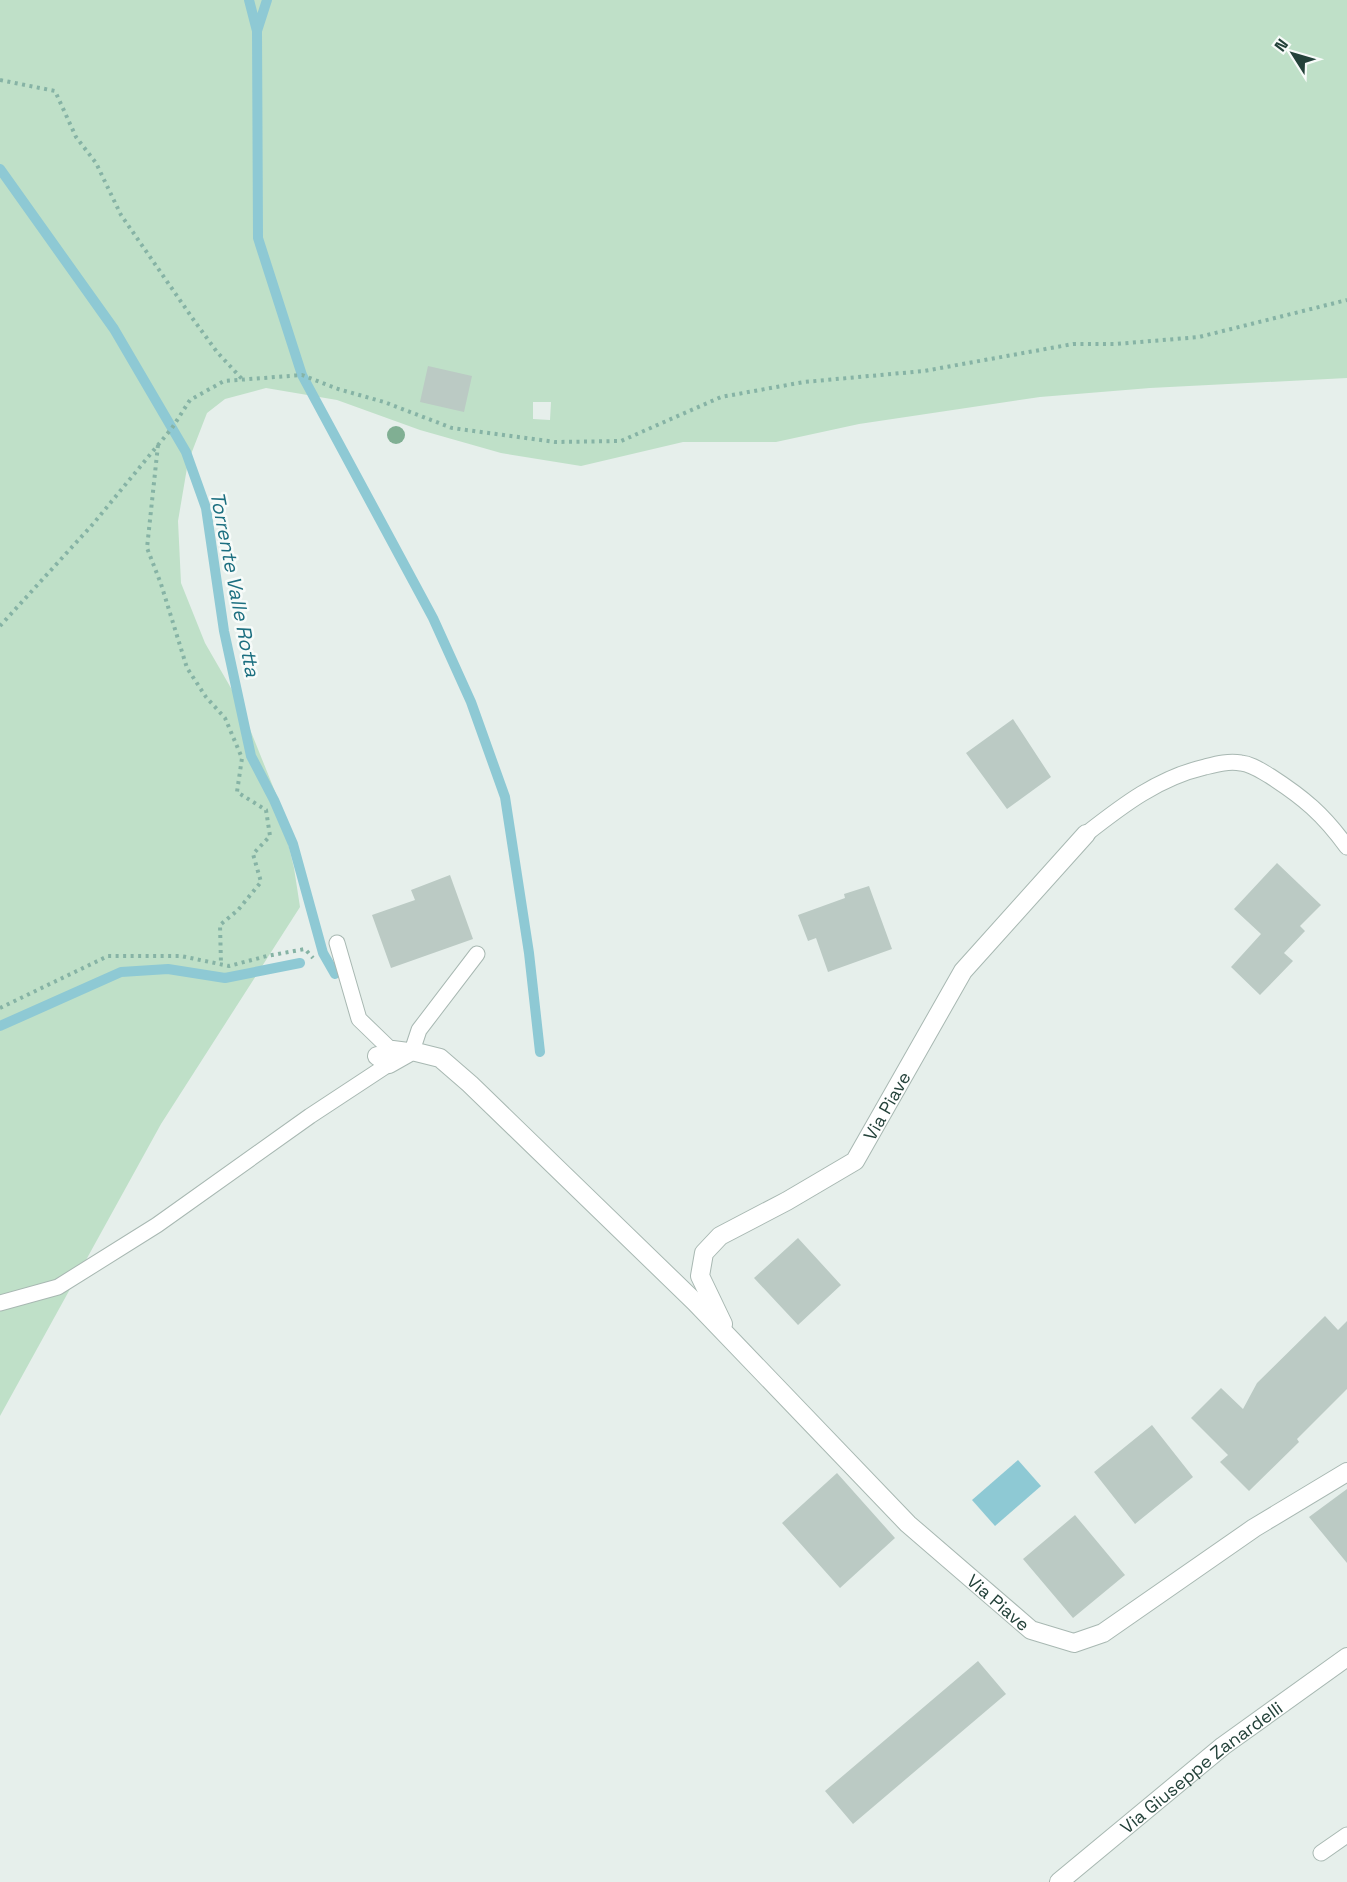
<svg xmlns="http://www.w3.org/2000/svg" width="1347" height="1882" viewBox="0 0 1347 1882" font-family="'Space Grotesk',sans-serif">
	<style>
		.green { fill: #bfe0c8; fill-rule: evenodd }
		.water { fill: #8ec9d4 }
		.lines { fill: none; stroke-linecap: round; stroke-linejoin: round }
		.stream { stroke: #8ec9d4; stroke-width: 10 }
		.building { fill: #bbcac4 }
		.lane-casing { stroke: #a8b8b2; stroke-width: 17 }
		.street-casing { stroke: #a8b8b2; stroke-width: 20 }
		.path { stroke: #86b3a5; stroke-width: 4; stroke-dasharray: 3 4.5; stroke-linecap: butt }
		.lane { stroke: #fff; stroke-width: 15 }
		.street { stroke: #fff; stroke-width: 18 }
		.tree { fill: #80af93 }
		.labels { text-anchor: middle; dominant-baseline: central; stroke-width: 5; stroke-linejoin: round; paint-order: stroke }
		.street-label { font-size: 18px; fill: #24423a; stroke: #f7fbf9 }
		.water-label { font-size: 20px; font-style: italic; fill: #1c6f80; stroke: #f7fbf9 }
	</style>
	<rect width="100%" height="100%" fill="#e6efeb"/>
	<path class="green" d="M0,0H1347V378L1150,388L1040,397L859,424L776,442H683L581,466L501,453L420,430L337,400L266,388L225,399L207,413L188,462L178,521L181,583L205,643L239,702L276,794L294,868L300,907L161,1124L0,1416ZM533,402H551L550,420L533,419Z"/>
	<path class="water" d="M1018,1460L1041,1486L995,1526L972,1500Z"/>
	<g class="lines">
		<path class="stream" d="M249,0L257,31L258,238L302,375L433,618L471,702L505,797L529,953L540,1052
			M257,31L267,0
			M0,169L114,329L186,452L206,508L224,631L251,756L274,800L293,844L323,953L335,974
			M0,1026L121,972L168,969L225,978L300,963"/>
	</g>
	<path class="building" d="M428,366L472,376L464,412L420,402Z
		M1013,719L1051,777L1007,809L966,753Z
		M1277,863L1321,905L1300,926L1305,931L1284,953L1293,961L1260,995L1231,967L1261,934L1234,909Z
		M450,875L473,939L391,968L372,915L415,900L411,890Z
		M869,886L892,949L828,972L816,938L808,941L798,915L845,898L844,894Z
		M798,1238L841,1285L798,1325L754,1278Z
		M1325,1316L1338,1330L1347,1321V1389L1297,1439L1299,1442L1249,1491L1220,1462L1228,1455L1191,1418L1221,1388L1243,1409L1257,1383Z
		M1152,1425L1193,1477L1135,1524L1094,1472Z
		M837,1473L895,1538L840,1588L782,1523Z
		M1347,1489V1563L1309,1517Z
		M1075,1515L1125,1575L1073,1618L1023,1559Z
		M978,1661L1006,1694L853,1824L825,1791Z"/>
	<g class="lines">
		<g class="lane-casing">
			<path id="lane" d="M1086,834C1123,805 1158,778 1205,767C1217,764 1228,761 1241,763C1252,764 1261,771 1270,776C1304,798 1323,814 1347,847
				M337,943L359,1019L389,1048L412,1051L419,1030L477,954
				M0,1303L58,1287L157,1225L310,1116L389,1064
				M1321,1853L1347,1835"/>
		</g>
		<g class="street-casing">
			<g id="street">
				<path id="s1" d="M377,1056L389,1064L412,1051L440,1058L470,1084L695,1302L908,1524L1031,1630L1074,1643L1103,1633L1254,1528L1347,1472"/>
				<path id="s2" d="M723,1324L700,1276L704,1253L720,1236L787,1201L855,1161L963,971L1086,834"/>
				<path id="s3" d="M1059,1882L1223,1746L1347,1657"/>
			</g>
		</g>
		<path class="path" d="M0,80L55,91L76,137L96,163L121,215L193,319L217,352L242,379
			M158,445L147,548L161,584L187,668L206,697L225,718L242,758L237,792L266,810L270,836L253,854L261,882L238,910L220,925L221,964
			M0,626L93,524L172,428L190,400L224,381L302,375L338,389L384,402L452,428L555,442L621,441L721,397L804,382L924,371L1073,344H1116L1199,337L1347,300
			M0,1008L108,956H181L229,966L267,956L305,949L313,958"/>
		<use href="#lane" class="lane"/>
		<use href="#street" class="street"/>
	</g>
	<circle class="tree" cx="396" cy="435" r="9"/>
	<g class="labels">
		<g class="street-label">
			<text stroke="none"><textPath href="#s2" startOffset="318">Via Piave</textPath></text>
			<text stroke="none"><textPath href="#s1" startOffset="850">Via Piave</textPath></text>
			<text stroke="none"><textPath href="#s3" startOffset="183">Via Giuseppe Zanardelli</textPath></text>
		</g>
		<g class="water-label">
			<text transform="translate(235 584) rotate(79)">Torrente Valle Rotta</text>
		</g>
	</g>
	<g transform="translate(1293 54) rotate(307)" stroke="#f7fbf9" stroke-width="4.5" paint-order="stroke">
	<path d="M0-4.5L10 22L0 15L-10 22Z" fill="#24423a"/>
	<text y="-9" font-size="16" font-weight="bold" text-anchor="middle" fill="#24423a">N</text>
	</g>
</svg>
